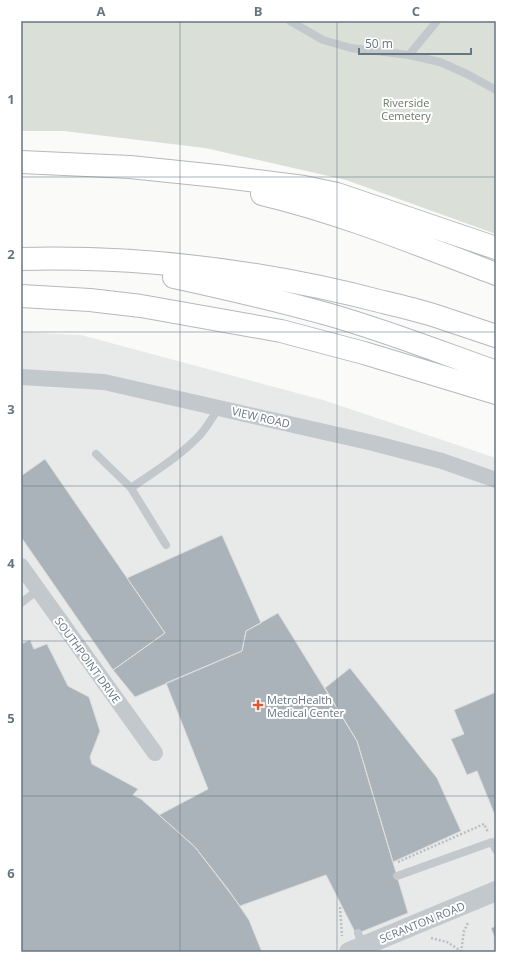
<svg xmlns="http://www.w3.org/2000/svg" width="517" height="973" viewBox="0 0 517 973" font-family="'Open Sans',sans-serif">
	<style>
		.built { fill: #e8e9e9 }
		.green { fill: #dadfd7 }
		.building { fill: #aab3b9; stroke: #dcdcda }
		.lines { fill: none; stroke-linecap: round; stroke-linejoin: round }
		.motorway-casing { stroke: #b4b9bd; stroke-width: 24 }
		.path { stroke: #bbbfc2; stroke-width: 2.5; stroke-dasharray: 2 2; stroke-linecap: butt }
		.service { stroke: #c3c8cc; stroke-width: 8 }
		.minor { stroke: #c3c8cc; stroke-width: 16 }
		.tertiary { stroke: #c3c8cc; stroke-width: 20 }
		.motorway { stroke: #fff; stroke-width: 22 }
		.grid { fill: none; stroke: #657683; stroke-width: 1; stroke-opacity: 0.55 }
		.poi-dot { fill: #e4572e; stroke: #fff; stroke-width: 1.5 }
		.labels { text-anchor: middle; dominant-baseline: central; stroke-width: 4; stroke-linejoin: round; paint-order: stroke }
		.park-label { font-size: 11px; fill: #687a64; stroke: #fff }
		.street-label { font-size: 11px; fill: #657683; stroke: #fff }
		.poi-label { font-size: 11px; fill: #657683; stroke: #fff; text-anchor: start }
		.neatline { fill: none; stroke: #657683; stroke-width: 1.5 }
		.grid-label { font-size: 13px; text-anchor: middle; font-weight: bold; fill: #657683 }
	</style>
	<rect width="100%" height="100%" fill="#fafaf8"/>
	<path class="built" d="M21,332L81,335L323,400L496,458V952H21Z"/>
	<path class="green" d="M21,21H496V234L346,180L205,148L64,131H21Z"/>
	<path class="building" d="M45,459L165,633L113,670L21,537V476Z
		M222,535L261,623L246,631L242,651L135,697L113,670L165,633L127,578Z
		M278,613L357,741L408,913L356,934L326,875L240,906L195,847L159,815L208,789L166,683L242,651L246,631Z
		M30,640L34,649L47,644L68,686L89,697L100,731L90,757L92,764L138,789L133,795L141,799L195,847L228,889L249,920L262,952H21V644Z
		M350,668L437,778L461,831L393,862L357,741L325,688Z
		M496,692V812L494,813L477,771L467,775L451,739L464,734L454,710Z
		M496,926V941L491,928Z"/>
	<g class="lines">
		<g class="motorway-casing">
			<path id="motorway" d="M21,162L130,167L217,176L304,187L337,194L496,248
				M262,194C342,213 419,245 496,274
				M21,259C143,256 265,271 383,302C400,306 417,310 433,315C454,322 475,329 496,336
				M174,277C225,288 276,300 327,314C384,330 440,352 496,372
				M21,296L90,300L141,306L281,331L364,353L496,393"/>
		</g>
		<path class="path" d="M398,862L484,824L488,832
			M340,907L342,936
			M431,938L447,942L461,951
			M461,952L464,931L468,923"/>
		<path class="service" d="M290,21L323,40L351,48L409,55
			M437,21L409,55L440,62L467,74L496,90
			M96,454L131,488
			M166,545L131,488C154,472 180,456 200,435C207,427 213,417 219,407
			M21,603L38,590
			M397,876L492,842L496,850
			M358,933L363,946"/>
		<path class="minor" d="M21,377L104,382L373,443L442,461L496,480
			M21,566L155,753"/>
		<path class="tertiary" d="M349,952L496,891"/>
		<use href="#motorway" class="motorway"/>
	</g>
	<path class="grid" d="M180,21V952M337,21V952M21,177H496M21,332H496M21,486H496M21,641H496M21,796H496"/>
	<path class="poi-dot" d="M256 699h4v4h4v4h-4v4h-4v-4h-4v-4h4z"/>
	<g class="labels">
		<g class="park-label">
			<text x="406" y="102">Riverside<tspan x="406" dy="13">Cemetery</tspan></text>
		</g>
		<g class="street-label">
			<text transform="translate(261 417) rotate(13)">VIEW ROAD</text>
			<text transform="translate(88 660) rotate(54)">SOUTHPOINT DRIVE</text>
			<text transform="translate(422 922) rotate(-22)">SCRANTON ROAD</text>
		</g>
		<g class="poi-label">
			<text x="267" y="699">MetroHealth<tspan x="267" dy="13">Medical Center</tspan></text>
		</g>
	</g>
	<rect width="517" height="973" fill="none" stroke="#ffffff" stroke-width="44"/>
	<path d="M359 48v6h112v-6" fill="none" stroke="#657683" stroke-width="2"/>
	<text x="365" y="48" font-size="12" fill="#657683" stroke="#ffffff" stroke-width="3" paint-order="stroke">50 m</text>
	<rect x="22" y="22" width="473" height="929" class="neatline"/>
	<g class="grid-label">
		<text x="101" y="16">A</text>
		<text x="258" y="16">B</text>
		<text x="416" y="16">C</text>
		<text x="11" y="104">1</text>
		<text x="11" y="259">2</text>
		<text x="11" y="414">3</text>
		<text x="11" y="568">4</text>
		<text x="11" y="723">5</text>
		<text x="11" y="878">6</text>
	</g>
</svg>
